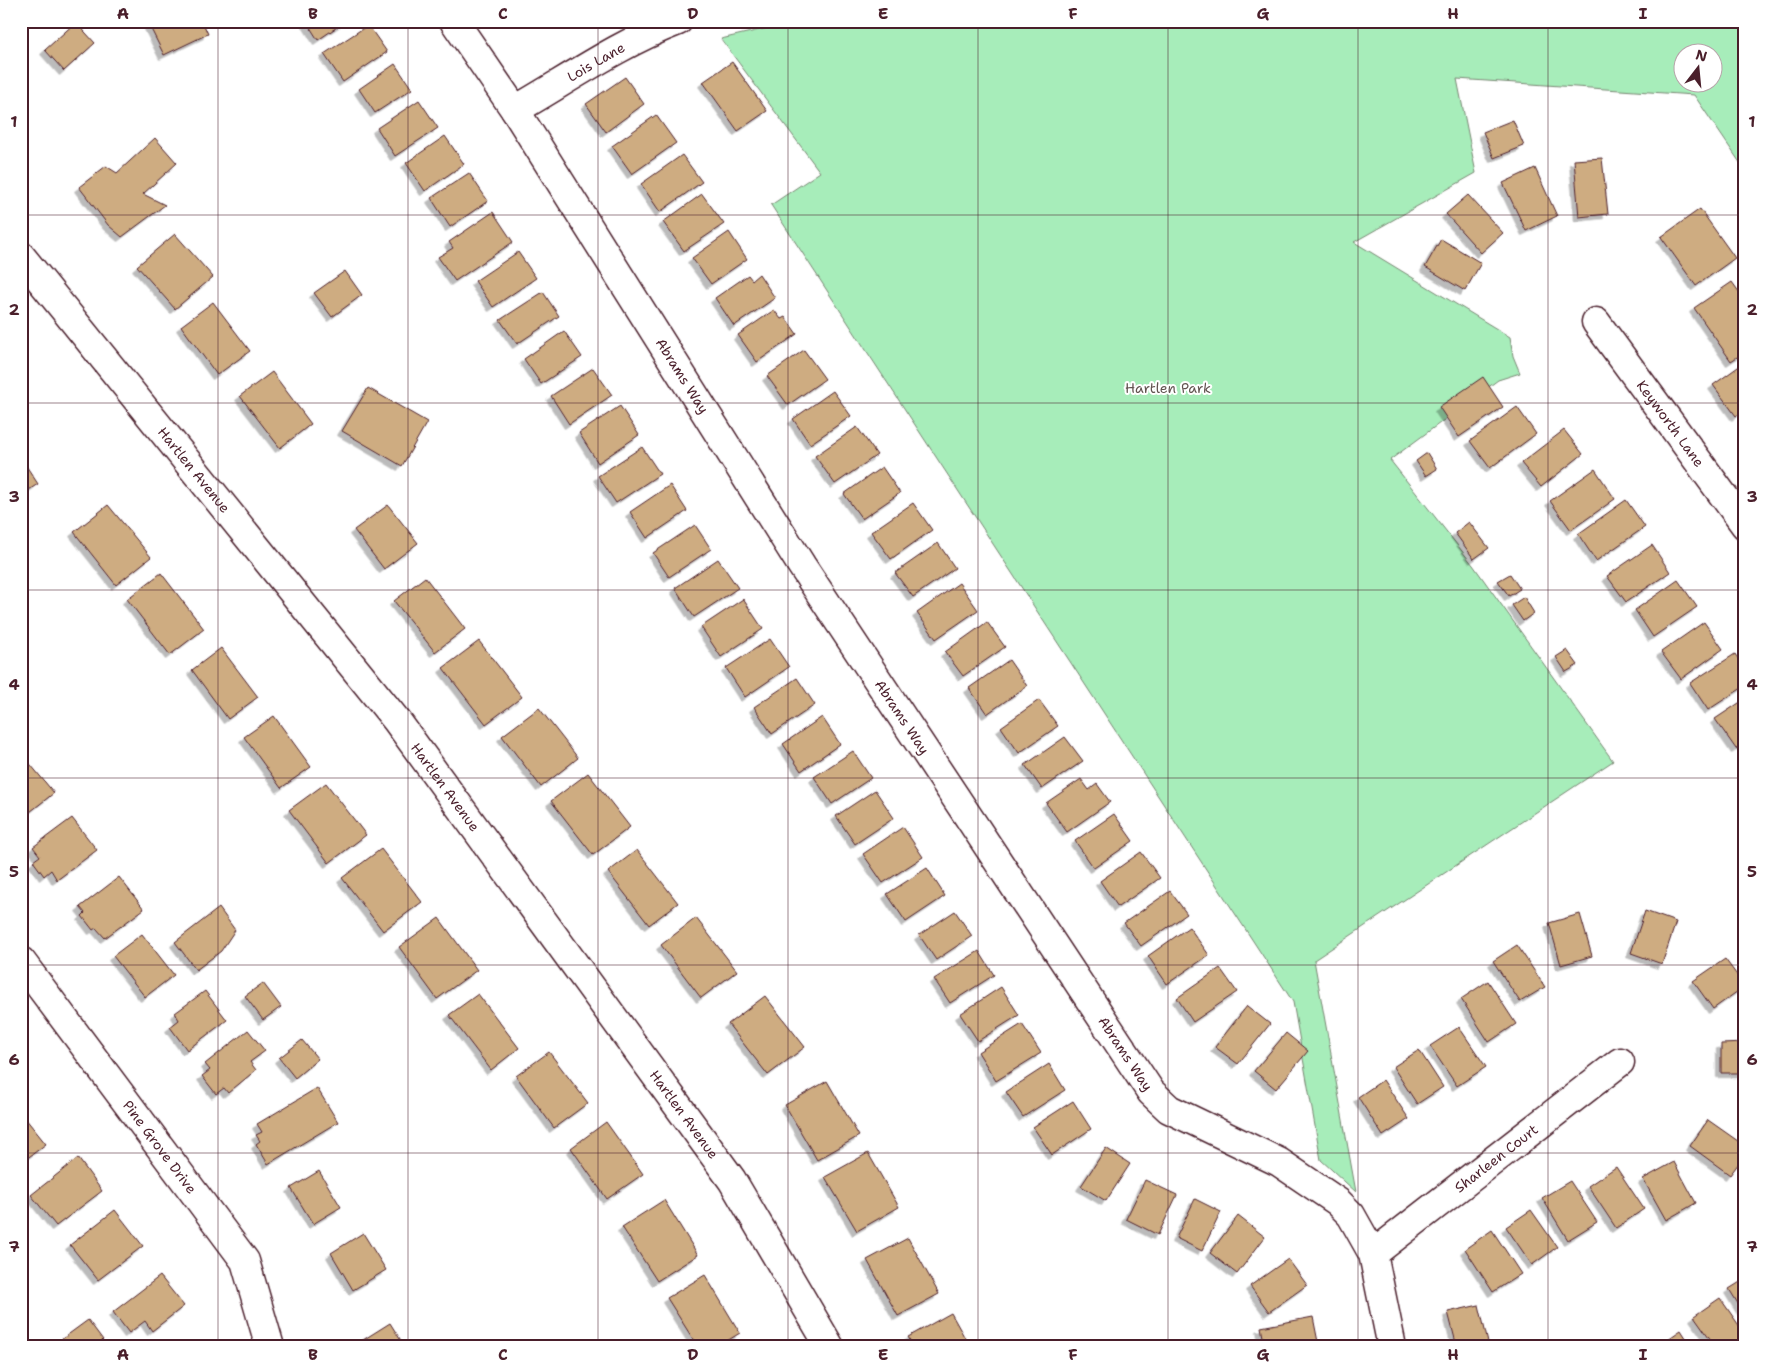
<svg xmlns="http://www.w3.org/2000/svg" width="1766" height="1368" viewBox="0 0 1766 1368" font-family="'Shantell Sans',sans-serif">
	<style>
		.green { fill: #a7edba; stroke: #788672; fill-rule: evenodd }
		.building { fill: #ceac81; stroke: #4a1f2b; filter: url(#shadow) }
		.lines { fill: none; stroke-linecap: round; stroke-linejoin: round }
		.street-casing { stroke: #4a1f2b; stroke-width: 31 }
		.street { stroke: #fff; stroke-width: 28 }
		.grid { fill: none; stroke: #4a1f2b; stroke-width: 1; stroke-opacity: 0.55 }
		.labels { text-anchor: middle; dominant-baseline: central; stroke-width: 4; stroke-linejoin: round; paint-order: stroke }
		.street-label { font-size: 14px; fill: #4a1f2b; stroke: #fff }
		.park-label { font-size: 14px; fill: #61524f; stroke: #fff }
		.neatline { fill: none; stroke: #4a1f2b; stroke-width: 2 }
		.grid-label { font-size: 16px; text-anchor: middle; font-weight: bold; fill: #4a1f2b }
	</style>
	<defs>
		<filter id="shadow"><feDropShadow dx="-4.5" dy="4.5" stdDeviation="0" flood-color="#0004"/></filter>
	</defs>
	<rect width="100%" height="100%" fill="#fff"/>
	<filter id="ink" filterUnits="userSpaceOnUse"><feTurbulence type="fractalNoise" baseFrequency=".02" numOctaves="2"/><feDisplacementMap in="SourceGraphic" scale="10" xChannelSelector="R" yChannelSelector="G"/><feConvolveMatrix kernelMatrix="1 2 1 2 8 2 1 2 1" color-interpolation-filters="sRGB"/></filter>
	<g filter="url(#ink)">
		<path class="green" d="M798,21H1745V170L1694,95L1457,79L1476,173L1354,242L1510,337L1513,356L1520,373L1498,380L1390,460L1473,565L1613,761L1314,960L1356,1192L1321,1160L1293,1002L771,205L820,172L721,39ZM1684,52H1714V82H1684Z"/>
		<path class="building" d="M156,21H202L208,34L164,55L149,25Z
			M306,21H346L318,40Z
			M76,22L95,43L64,71L45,50Z
			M368,25L387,52L343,82L324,54Z
			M732,62L767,111L738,131L703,82Z
			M395,64L412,89L375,113L359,89Z
			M625,77L644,104L606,132L586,104Z
			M419,100L438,128L395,156L377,128Z
			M656,115L676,143L632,174L612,146Z
			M1513,120L1524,146L1494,158L1483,132Z
			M445,136L464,164L425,191L406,163Z
			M155,138L177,163L143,194L165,205L122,237L108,225L79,187L106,166L117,173Z
			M682,155L702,182L660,212L641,184Z
			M1602,158L1608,214L1579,217L1574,160Z
			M1535,168L1557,216L1526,231L1503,183Z
			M469,173L488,201L450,227L431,198Z
			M702,194L724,224L684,251L663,222Z
			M1468,195L1503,233L1481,253L1446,214Z
			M1700,209L1735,258L1696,286L1661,237Z
			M493,212L513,242L455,281L438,257L453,248L449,242Z
			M729,232L747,259L711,284L692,258Z
			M175,234L213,277L175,309L137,266Z
			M1441,239L1481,263L1465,291L1425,267Z
			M518,252L536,278L493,307L475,281Z
			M345,271L362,295L332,317L314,293Z
			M759,274L775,298L734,326L715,298L748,275L752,280Z
			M1732,282L1745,300V352L1731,361L1694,308Z
			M543,292L559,316L517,344L500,320Z
			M213,302L250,351L217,375L181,326Z
			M774,310L781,319L785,317L797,334L757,362L738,335Z
			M564,331L582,357L541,384L524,359Z
			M804,350L825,379L788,405L767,376Z
			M1745,362V410L1736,416L1713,385Z
			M593,368L612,395L569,424L551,396Z
			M272,372L311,424L280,448L240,396Z
			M1483,377L1503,407L1459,437L1439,407Z
			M368,388L427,422L402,466L342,431Z
			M833,391L851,416L810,444L793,419Z
			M620,406L639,435L598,463L579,433Z
			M1517,407L1536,434L1490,468L1470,441Z
			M857,427L877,455L835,484L815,456Z
			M1564,430L1583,454L1541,487L1521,463Z
			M642,447L660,474L616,503L598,476Z
			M1427,453L1437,469L1426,476L1416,461Z
			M21,458L38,484L21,495Z
			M882,467L900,493L862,519L844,494Z
			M1595,469L1615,499L1571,530L1550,501Z
			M670,485L687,511L647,538L630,512Z
			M1626,500L1645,527L1596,561L1578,534Z
			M913,503L932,530L891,559L871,532Z
			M108,505L151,557L116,585L74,532Z
			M388,505L418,543L384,569L354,530Z
			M1469,522L1489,548L1474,559L1455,533Z
			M695,525L711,549L669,577L653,553Z
			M938,543L955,568L913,597L895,573Z
			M1652,545L1670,572L1626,602L1607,576Z
			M718,559L738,588L694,617L675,588Z
			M161,573L204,629L170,655L127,599Z
			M1510,574L1520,589L1509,596L1498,581Z
			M425,577L465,629L435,652L394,601Z
			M1678,580L1697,607L1653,637L1635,610Z
			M959,583L978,610L936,639L917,613Z
			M1524,597L1534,613L1523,621L1512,605Z
			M743,599L763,629L721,657L701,627Z
			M987,622L1005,647L963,676L945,652Z
			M1704,622L1723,649L1681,679L1661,652Z
			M770,639L789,667L745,697L726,668Z
			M479,641L522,697L486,724L443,668Z
			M221,648L258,697L228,719L192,670Z
			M1567,650L1578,665L1566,672L1556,657Z
			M1735,654L1745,669V686L1708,710L1690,683Z
			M1009,660L1027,686L987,714L969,688Z
			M797,678L815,705L772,734L754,707Z
			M1745,699V743L1736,749L1715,719Z
			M1039,700L1058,726L1019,753L1001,727Z
			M539,708L578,758L541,787L502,736Z
			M274,716L311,767L281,788L244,737Z
			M822,717L840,744L801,771L783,744Z
			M1065,737L1083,761L1042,789L1025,765Z
			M853,751L871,778L832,804L814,777Z
			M26,759L54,793L21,819V762Z
			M588,773L630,827L593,855L551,801Z
			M1081,779L1089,790L1097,784L1110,802L1067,832L1046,803Z
			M326,783L366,835L329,863L289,810Z
			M875,790L894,818L855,844L836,816Z
			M1114,814L1133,841L1094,868L1075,841Z
			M72,818L97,850L57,880L51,870L44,876L33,861L40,856L33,847Z
			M903,827L923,857L883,883L863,854Z
			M381,849L422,902L383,931L342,878Z
			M637,850L678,903L649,925L608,872Z
			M1141,852L1160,878L1118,907L1100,881Z
			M927,868L945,896L906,922L887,894Z
			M119,877L144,909L105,938L96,928L93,930L82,916L85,913L80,907Z
			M1170,891L1187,914L1141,946L1124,923Z
			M219,908L235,930L221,951L196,970L175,942Z
			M955,911L972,936L936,960L919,935Z
			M1645,911L1676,922L1662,964L1631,953Z
			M1580,914L1592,956L1561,965L1549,923Z
			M439,918L477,970L437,999L399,947Z
			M696,918L737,971L701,998L661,945Z
			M1189,927L1209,955L1167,984L1148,956Z
			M142,934L174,975L145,997L113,956Z
			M1517,945L1545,987L1520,1002L1493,961Z
			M979,951L994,975L950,1003L934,979Z
			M1725,959L1745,986L1713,1009L1693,981Z
			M1220,968L1237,992L1193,1022L1177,998Z
			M1488,981L1516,1024L1489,1042L1461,999Z
			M263,983L281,1007L263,1020L245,996Z
			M1001,987L1019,1015L978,1041L960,1014Z
			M205,991L227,1020L187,1050L170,1027L179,1020L175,1013Z
			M478,994L519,1048L491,1070L449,1015Z
			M765,996L805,1047L768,1075L728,1024Z
			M1247,1006L1270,1024L1238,1064L1215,1047Z
			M1022,1024L1041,1053L996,1081L978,1052Z
			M1459,1027L1486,1067L1457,1086L1430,1046Z
			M248,1030L265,1051L250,1062L256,1070L228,1093L224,1088L216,1094L202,1076L210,1070L205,1064Z
			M1286,1033L1308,1051L1276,1089L1254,1071Z
			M302,1040L318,1059L295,1078L279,1058Z
			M1745,1043V1073H1721V1044Z
			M1419,1050L1443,1087L1417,1104L1393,1067Z
			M549,1052L588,1103L554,1128L516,1076Z
			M1049,1064L1065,1090L1023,1117L1006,1092Z
			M1383,1080L1409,1119L1383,1136L1358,1097Z
			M827,1081L859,1136L817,1160L785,1105Z
			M317,1088L338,1122L268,1164L256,1144L260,1141L256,1135L262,1132L257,1124Z
			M1073,1101L1091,1129L1052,1155L1033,1127Z
			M21,1113L46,1144L21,1163Z
			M1708,1120L1745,1146V1155L1730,1175L1690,1146Z
			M606,1122L643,1174L607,1199L571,1148Z
			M1106,1148L1130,1164L1106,1201L1081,1186Z
			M868,1153L899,1207L857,1231L825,1177Z
			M78,1158L102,1191L56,1226L31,1195Z
			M1674,1162L1696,1203L1666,1220L1643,1179Z
			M1616,1167L1644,1209L1616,1228L1588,1186Z
			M319,1171L341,1207L313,1224L291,1188Z
			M1145,1180L1177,1195L1158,1235L1126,1219Z
			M1570,1181L1597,1222L1568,1240L1542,1198Z
			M1195,1199L1221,1212L1202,1251L1176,1238Z
			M664,1200L698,1255L657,1281L622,1227Z
			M115,1210L143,1246L98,1280L70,1245Z
			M1531,1210L1557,1247L1532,1265L1506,1227Z
			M1238,1216L1265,1237L1237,1274L1210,1253Z
			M1492,1230L1521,1274L1493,1292L1465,1249Z
			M363,1233L386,1270L353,1290L331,1253Z
			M908,1238L939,1294L898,1316L867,1260Z
			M1288,1259L1307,1285L1269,1312L1250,1286Z
			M705,1275L740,1333L717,1347H698L667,1298Z
			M160,1276L184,1306L152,1331L145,1321L129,1333L113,1312Z
			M1745,1279V1315L1729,1289Z
			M1720,1298L1745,1334L1744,1347H1716L1694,1316Z
			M1479,1305L1489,1347H1457L1448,1312Z
			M951,1313L970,1347H914L908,1337Z
			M1313,1317L1319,1347H1265L1261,1327Z
			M88,1320L103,1340L95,1347H62L58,1342Z
			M390,1323L405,1347H356L355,1345Z
			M1681,1330L1692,1347H1659L1658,1346Z"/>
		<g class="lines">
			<g class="street-casing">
				<g id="street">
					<path id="s1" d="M454,21L515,110L802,566L1151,1092L1169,1109L1279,1162L1338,1202L1351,1215L1373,1254L1392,1347"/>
					<path id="s2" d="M515,110C569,79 620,43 678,21"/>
					<path id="s3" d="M21,256L397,721L732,1180L830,1347"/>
					<path id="s4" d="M1596,322L1745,525"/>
					<path id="s5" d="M21,961L245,1261L270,1347"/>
					<path id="s6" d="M1373,1254L1620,1062"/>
				</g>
			</g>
			<use href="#street" class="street"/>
		</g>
	</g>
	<path class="grid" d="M218,21V1347M408,21V1347M598,21V1347M788,21V1347M978,21V1347M1168,21V1347M1358,21V1347M1548,21V1347M21,215H1745M21,403H1745M21,590H1745M21,778H1745M21,965H1745M21,1153H1745"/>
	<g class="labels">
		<g class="street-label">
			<text stroke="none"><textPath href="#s2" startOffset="94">Lois Lane</textPath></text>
			<text stroke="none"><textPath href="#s1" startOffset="422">Abrams Way</textPath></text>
			<text stroke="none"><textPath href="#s4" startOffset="126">Keyworth Lane</textPath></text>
			<text stroke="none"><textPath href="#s3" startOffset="275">Hartlen Avenue</textPath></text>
			<text stroke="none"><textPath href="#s1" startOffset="828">Abrams Way</textPath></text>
			<text stroke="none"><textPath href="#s3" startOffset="680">Hartlen Avenue</textPath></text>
			<text stroke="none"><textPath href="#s1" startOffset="1232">Abrams Way</textPath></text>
			<text stroke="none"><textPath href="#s3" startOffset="1085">Hartlen Avenue</textPath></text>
			<text stroke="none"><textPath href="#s5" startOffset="232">Pine Grove Drive</textPath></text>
			<text stroke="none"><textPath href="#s6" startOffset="156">Sharleen Court</textPath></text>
		</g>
		<g class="park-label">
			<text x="1168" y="388">Hartlen Park</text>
		</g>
	</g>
	<rect width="1766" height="1368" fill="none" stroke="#fff" stroke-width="55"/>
	<g transform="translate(1698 68) rotate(16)"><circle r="24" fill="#ffffff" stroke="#b7a5aa"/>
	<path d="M0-4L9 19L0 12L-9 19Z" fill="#4a1f2b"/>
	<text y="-8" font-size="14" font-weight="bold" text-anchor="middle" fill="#4a1f2b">N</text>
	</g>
	<rect x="28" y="28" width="1710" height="1312" class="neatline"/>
	<g class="grid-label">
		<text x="123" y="19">A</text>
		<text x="313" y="19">B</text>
		<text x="503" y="19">C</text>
		<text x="693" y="19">D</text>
		<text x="883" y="19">E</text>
		<text x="1073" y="19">F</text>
		<text x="1263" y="19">G</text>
		<text x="1453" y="19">H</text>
		<text x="1643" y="19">I</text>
		<text x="14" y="127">1</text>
		<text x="1752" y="127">1</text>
		<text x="14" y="315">2</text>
		<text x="1752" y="315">2</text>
		<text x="14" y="502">3</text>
		<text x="1752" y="502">3</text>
		<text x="14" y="690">4</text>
		<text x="1752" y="690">4</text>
		<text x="14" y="877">5</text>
		<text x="1752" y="877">5</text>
		<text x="14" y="1065">6</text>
		<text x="1752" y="1065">6</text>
		<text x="14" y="1252">7</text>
		<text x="1752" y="1252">7</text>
		<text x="123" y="1360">A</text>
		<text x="313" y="1360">B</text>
		<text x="503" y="1360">C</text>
		<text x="693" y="1360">D</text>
		<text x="883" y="1360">E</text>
		<text x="1073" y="1360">F</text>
		<text x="1263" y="1360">G</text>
		<text x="1453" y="1360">H</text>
		<text x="1643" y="1360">I</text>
	</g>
</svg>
